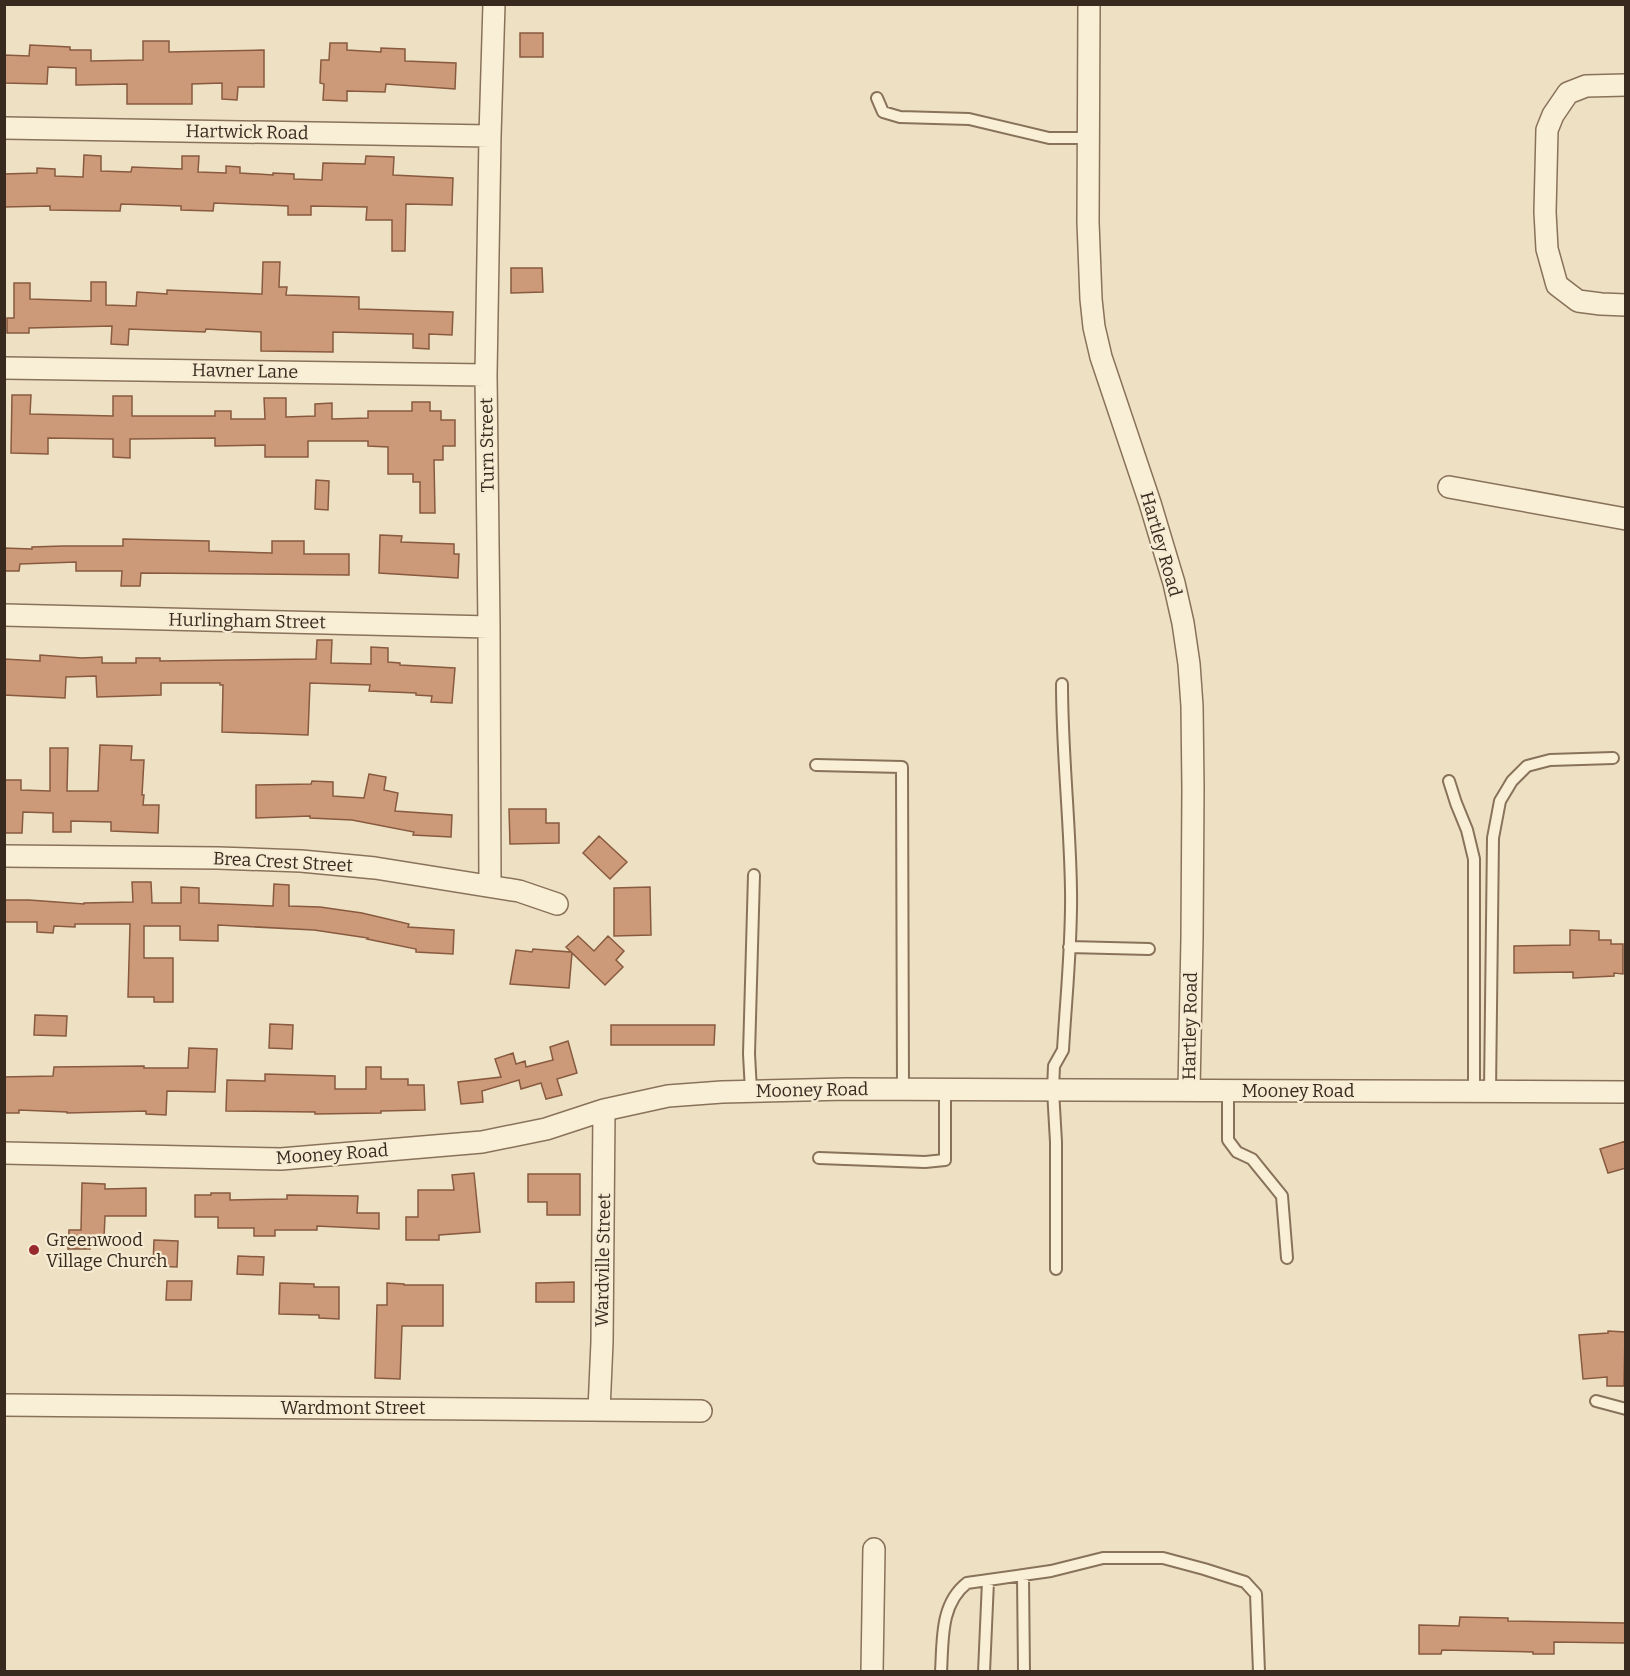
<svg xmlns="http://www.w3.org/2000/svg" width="1630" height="1676" viewBox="0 0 1630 1676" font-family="Bitter,serif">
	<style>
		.building { fill: #cd9a79; stroke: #885a3f; stroke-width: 1.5 }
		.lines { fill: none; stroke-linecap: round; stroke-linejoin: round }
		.service-casing { stroke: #89725a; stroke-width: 14 }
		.minor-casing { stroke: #89725a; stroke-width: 24 }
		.service { stroke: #f9eed6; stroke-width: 10 }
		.minor { stroke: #f9eed6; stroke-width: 21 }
		.poi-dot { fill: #98292d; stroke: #f6ebd3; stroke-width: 2 }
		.labels { text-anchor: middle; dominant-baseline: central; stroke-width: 4.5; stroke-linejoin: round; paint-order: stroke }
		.street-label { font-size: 18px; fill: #382a1e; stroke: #f6ebd3 }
		.poi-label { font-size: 18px; fill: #382a1e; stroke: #f6ebd3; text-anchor: start }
	</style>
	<rect width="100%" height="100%" fill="#eee0c3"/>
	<path class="building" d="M520,33H543V57H520Z
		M143,41H169V52L264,50V87H238L237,100L222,99V83L192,84V104H127V84L76,85V68L48,67L47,84L4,83V55L29,56L30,45L70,47V50H91V61L143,60Z
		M330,43H347V50L381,52V48L405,49V61L456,63L455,89L386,84L385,92L347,91V101L323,100L324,84L320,83L321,60H329Z
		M84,155L101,156V171L131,172L132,167L182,169V156H199L198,172L226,173V166L240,167V173L273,175V173L294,174V179L322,180L323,163L365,164L366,156L394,157L393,175L453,178L452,205L406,204L405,251H392V220H366L367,207L311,206V215H288V206L214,203L213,211L181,210V206L121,204L120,211L50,210V206L4,207V174L37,173V168L55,169V176L83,177Z
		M263,262H280L279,287H287L286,295L359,297V309L453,312L452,335L429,334V349L413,348V334L333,332V352L261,351V332L206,329L205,332L129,329L128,345L111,344L112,326L29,328V333H7V318H14V283H30V299L91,301V282H106V305L136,306L137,292L167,294V290L262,294Z
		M511,268H542L543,292L511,293Z
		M12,395H31L30,414L113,416V396H132V416H215V411H231V419H265L264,398H286V417L315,416V404L332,403V419L368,418V411H412V402H430V411H441V420H455V446H443V460H434L435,513H420V482H413V474H388V447L368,446V441H308V457H265V445L215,446V438L130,439V458L113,457V439L48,438V454L11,453Z
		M316,480L329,481L328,510L315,509Z
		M380,535L402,536L401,542L454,544V554H459L458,578L379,573Z
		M123,539L209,541V551L272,553V541H304V554H349V575L141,573L140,586H121L122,571H76V562L20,564L19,571H4V548L32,549V547L63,546H123Z
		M317,640H332L331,663L371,664V647L388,648V662L400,663V665L455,668L452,703L431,702L432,696L416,695V693L369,691L370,685L310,683L308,735L222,732L223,685H220V683H161V695L97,697L96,676L66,677L65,698L4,695V659L40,661V655L82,658L102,657V663H136V658H160V661L316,659Z
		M100,745L132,746L131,760H144L142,795H144L143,805H159L158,833L111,831V822L71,821V832H53V813L23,812L22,833H4V780H21V790L50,791V748H68L67,791H98Z
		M369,774L386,777L384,790L398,793L395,811L452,815L451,837L413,835L414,832L352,820L310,818V816L256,818V785L311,784L312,781L333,782V796L364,798Z
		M509,809H546V823H559V843L510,844Z
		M599,836L627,862L610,879L583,853Z
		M132,882H151L152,903H181V887L199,888V903L273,906L274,884L289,885V906L320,907L362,913L409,924L408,927L454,930L453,954L416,952V949L367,939L368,938L314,930L218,925V941L180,940V926H144V958H173V1002H154V997H128L130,924H75V927L54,926L53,933L37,932V922H4V900H29L84,904V903L133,902Z
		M650,887L651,935L614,936V888Z
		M1570,930L1599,931V940H1611V944H1623V974L1614,973V976L1573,978V972L1514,973V946L1570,945Z
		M578,936L594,951L608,936L624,951L616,960L623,967L605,985L572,953L569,988L510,984L516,950L532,952L533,949L571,952L566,947Z
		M35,1015L67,1016L66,1036L34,1035Z
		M270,1024L293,1025L292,1049L269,1048Z
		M611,1025H715L714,1045H611Z
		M568,1041L577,1073L557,1079L562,1095L546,1099L541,1083L521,1089L519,1080L482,1091L483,1102L461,1104L458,1082L501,1077L495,1059L513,1053L516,1064L525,1061L526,1067L553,1060L550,1047Z
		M189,1048L217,1049L215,1092L167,1091L166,1115L146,1114V1111L67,1113V1112L19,1110V1113H4V1077L53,1076L54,1067L144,1066V1068H188Z
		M366,1067H381V1079H408V1085H424L425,1110L381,1111V1113L315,1114V1112L226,1111L227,1080L265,1081V1074L335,1076V1089H366Z
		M1626,1141V1168L1608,1173L1600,1149Z
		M474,1173L480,1232L439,1235V1240H406V1217H418V1190H454L452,1175Z
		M528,1174H580V1215H547V1202H528Z
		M82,1183L105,1184V1189L146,1188V1216H105L104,1238H90V1249H68L69,1230H81Z
		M211,1193H230V1200L287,1199V1195L358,1196L357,1213H379V1229L317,1226V1230H275V1236H254V1228H218V1217H195V1195H211Z
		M154,1240L178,1241L177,1267L153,1266Z
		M238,1256L264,1257L263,1275L237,1274Z
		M167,1281H192L191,1300H166Z
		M574,1282V1302H536V1283Z
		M280,1283L314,1284V1287H339V1319L319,1318V1315L279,1314Z
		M387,1283L404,1284V1285H443V1326H402L400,1379L375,1378L377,1305H387Z
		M1608,1331L1625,1332L1624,1386H1607V1377L1583,1379L1579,1335L1608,1333Z
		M1460,1617L1508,1618V1621L1626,1623V1643L1554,1642V1654H1533V1652L1442,1650L1441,1654H1419V1625L1459,1626Z"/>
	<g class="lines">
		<g class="service-casing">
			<path id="service" d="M877,98L883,112L900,117L969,119L1049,138H1089
				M816,765L902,767L903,1089
				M1449,781L1456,803L1467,830L1474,859V1091
				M1069,947L1149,949
				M1228,1090V1140L1237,1152L1252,1159L1282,1196L1287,1258
				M751,1091L749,1054L754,875
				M1490,1092L1493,838L1500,801L1512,781L1527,766L1550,760L1613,758
				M819,1158L925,1162L945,1160V1089
				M1056,1269V1142L1053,1090L1054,1066L1063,1050C1066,997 1072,943 1071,890C1070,821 1062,753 1062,684
				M1596,1401L1626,1409
				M1023,1576L1024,1672
				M941,1672C943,1640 940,1604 967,1583L1051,1571L1103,1558H1163L1204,1569L1245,1582L1256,1594L1259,1672
				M984,1672L988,1581"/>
		</g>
		<g class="minor-casing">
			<path id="minor" d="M1089,4L1088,222L1091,299L1094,327L1101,357L1150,503L1174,583L1183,623L1189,664L1192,706L1193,789L1192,938L1189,1090
				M1626,85L1586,86L1568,93L1553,115L1547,130L1545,212L1547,249L1557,285L1578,301L1601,304L1626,305
				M4,128L490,136
				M4,368L486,375
				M1449,487L1626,519
				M4,615L489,627
				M4,856L218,858L301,861L375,868L519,891L557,904
				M490,886L489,627L486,375L490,136L494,4
				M4,1153L281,1159L482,1142L546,1129L604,1110L668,1096L722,1092L846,1089L1626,1092
				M4,1405L701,1411
				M599,1410L602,1342L604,1110
				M872,1672L874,1549"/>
		</g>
		<use href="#service" class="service"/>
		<use href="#minor" class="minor"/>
	</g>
	<circle class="poi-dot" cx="34" cy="1250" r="6"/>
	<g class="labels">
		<g class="street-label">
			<text transform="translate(247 132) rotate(1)">Hartwick Road</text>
			<text transform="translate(245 371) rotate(1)">Havner Lane</text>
			<text transform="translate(487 445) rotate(-91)">Turn Street</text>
			<text transform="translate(1161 544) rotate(74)">Hartley Road</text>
			<text transform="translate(247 621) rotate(1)">Hurlingham Street</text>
			<text transform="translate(283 862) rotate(3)">Brea Crest Street</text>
			<text transform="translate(1190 1026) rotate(-89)">Hartley Road</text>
			<text transform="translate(812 1090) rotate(-1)">Mooney Road</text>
			<text x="1298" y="1091">Mooney Road</text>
			<text transform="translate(332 1154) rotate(-4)">Mooney Road</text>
			<text transform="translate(603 1260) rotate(-89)">Wardville Street</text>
			<text x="353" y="1408">Wardmont Street</text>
		</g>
		<g class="poi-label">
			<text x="46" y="1240">Greenwood<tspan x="46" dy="21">Village Church</tspan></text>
		</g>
	</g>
	<rect width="1630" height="1676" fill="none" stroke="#382a1e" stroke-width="12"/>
</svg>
